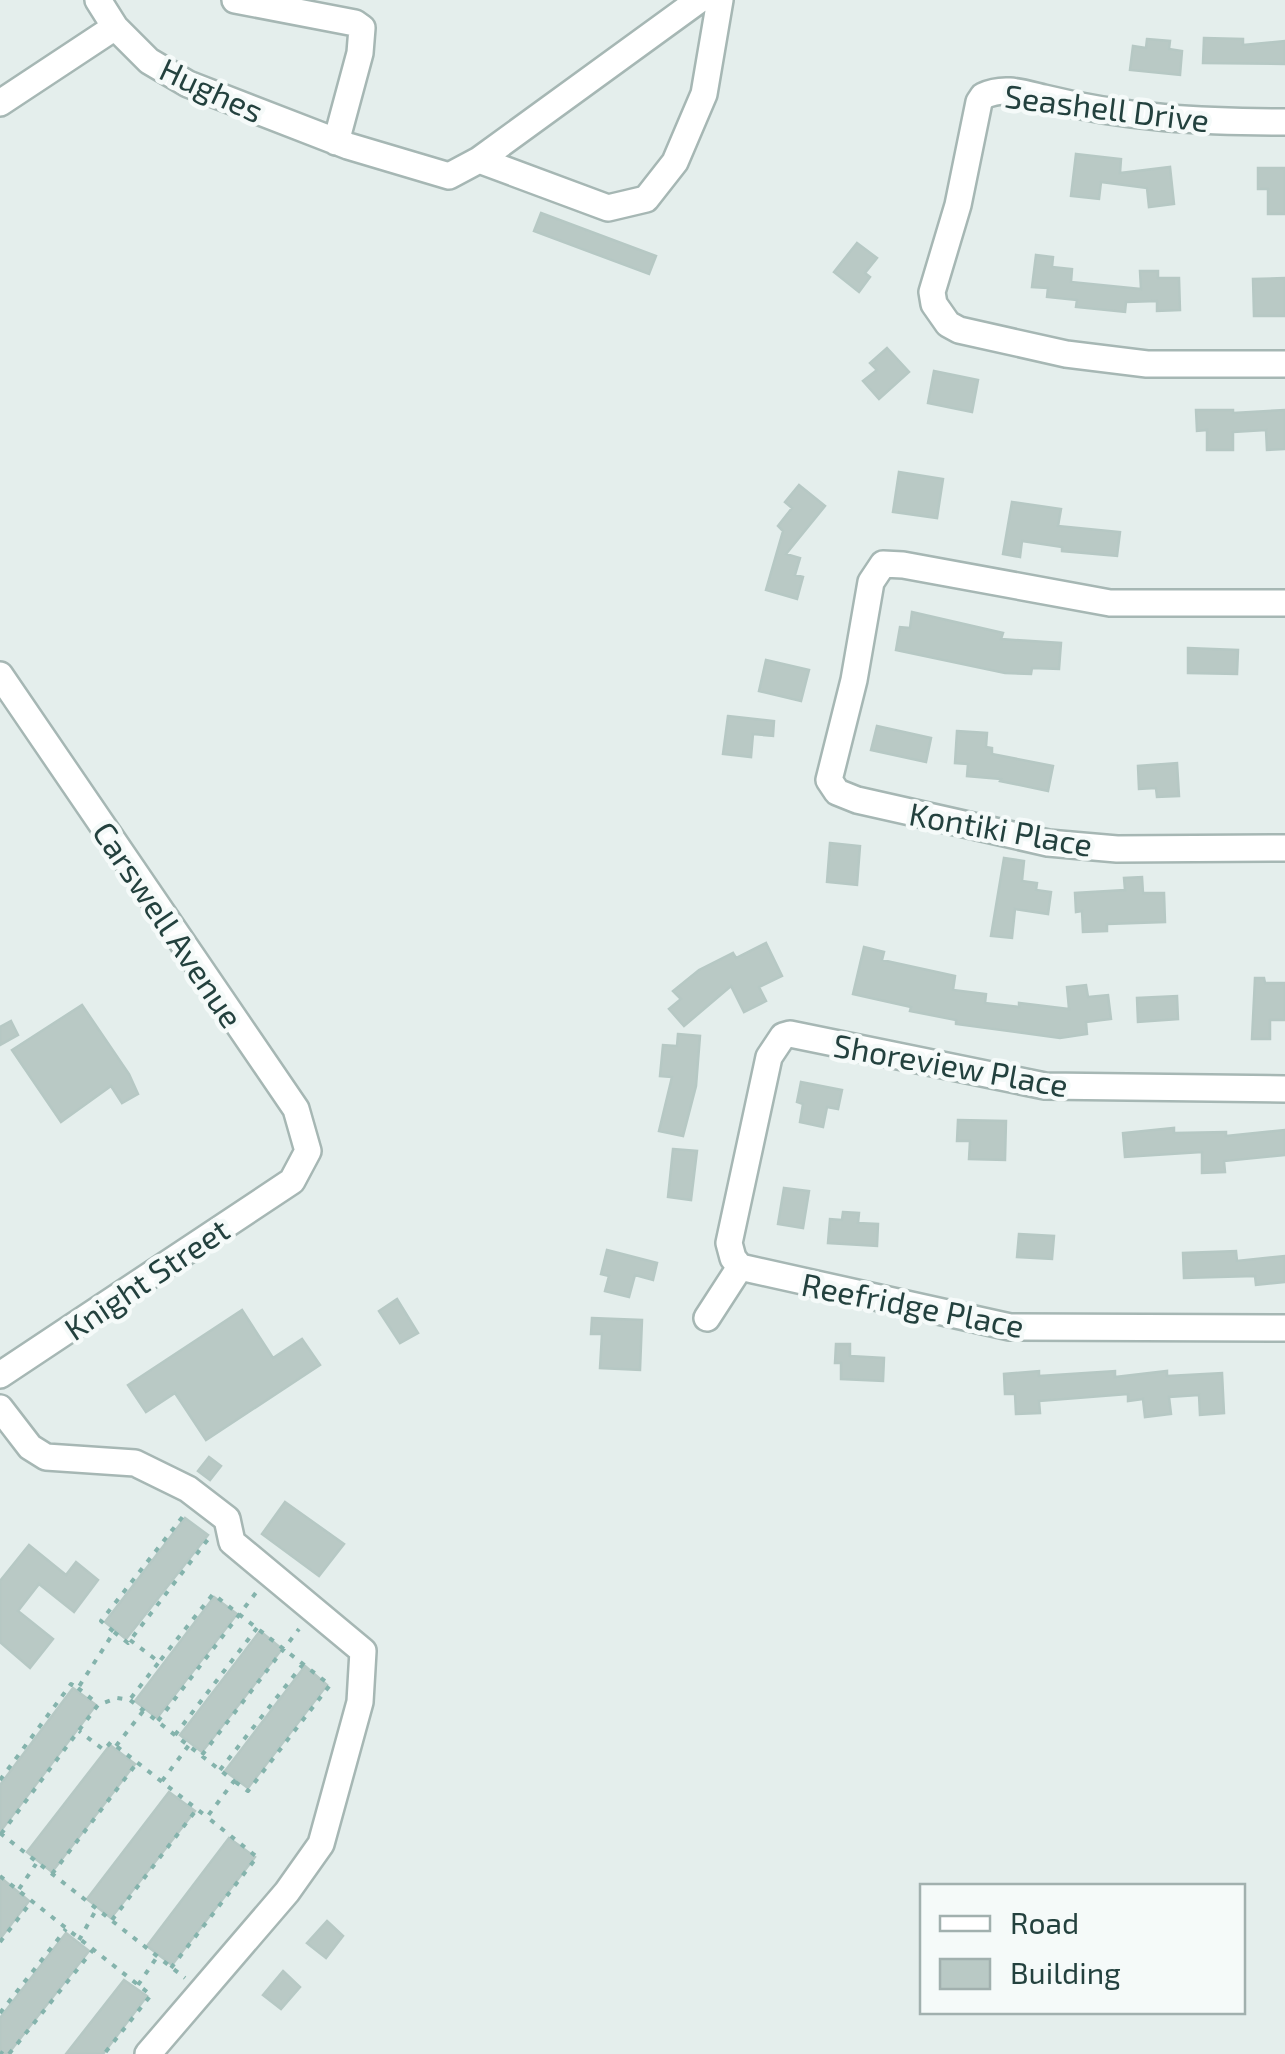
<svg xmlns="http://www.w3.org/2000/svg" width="1285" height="2054" viewBox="0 0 1285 2054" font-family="'Exo 2',sans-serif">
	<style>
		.building { fill: #b9c9c5; stroke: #b6c8c4; stroke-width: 2.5 }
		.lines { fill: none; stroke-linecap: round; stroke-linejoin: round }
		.minor-casing { stroke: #a6b7b4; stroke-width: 30 }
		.path { stroke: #84b3ac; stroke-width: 4; stroke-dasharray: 5 8; stroke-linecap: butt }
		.minor { stroke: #fff; stroke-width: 25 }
		.labels { text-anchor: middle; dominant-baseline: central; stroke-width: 9; stroke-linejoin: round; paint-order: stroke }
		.street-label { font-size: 32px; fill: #23413e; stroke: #f5faf9 }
	</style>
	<rect width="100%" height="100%" fill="#e4eeec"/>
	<path class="building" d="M1204,38L1243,39V45L1285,41V64L1203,63Z
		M1147,39L1170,41L1169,49L1182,51L1180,75L1130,70L1133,46L1146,48Z
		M1076,154L1121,159L1120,173L1170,167L1174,204L1149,207L1147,188L1101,182L1099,199L1071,196Z
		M1258,168H1285V214H1268V189H1258Z
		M541,213L656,256L649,274L534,231Z
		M857,243L877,258L865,273L870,277L859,292L834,272Z
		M1036,255L1053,257L1052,267L1072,269L1071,282L1141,289L1140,271H1158V278H1179L1180,310L1157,311V301L1126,302L1125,312L1076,307L1077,300L1047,297L1048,288L1032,287Z
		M1285,278V316H1254L1253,279Z
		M887,348L909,372L879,399L863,381L877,370L870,363Z
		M934,371L978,380L972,412L928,403Z
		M1196,410H1233V413L1285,410V449L1267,450L1266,430L1233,432V450H1207V430L1197,431Z
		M899,472L943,479L937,518L893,512Z
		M799,485L825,506L786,554L800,558L795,575L803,577L797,599L766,590L783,531L778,526L792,508L785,502Z
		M1012,502L1061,509L1058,526L1120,532L1117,556L1062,551V547L1022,541L1020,557L1003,554Z
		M912,612L1003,633L1001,639L1061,643L1059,669L1032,668L1031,674L1005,673L896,650L900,627L910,628Z
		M1188,648L1238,650L1237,674L1188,673Z
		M766,660L809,670L801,701L759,691Z
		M728,716L774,721L773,736L753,734L751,757L723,754Z
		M877,726L931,738L926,762L871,750Z
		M957,731L987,733L986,747L992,748V754L1053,766L1048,791L1000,781L1001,779L967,776L968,764L955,763Z
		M1177,763L1179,796L1157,797L1156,788L1139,789L1138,766Z
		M830,843L860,846L857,885L827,882Z
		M1004,858L1024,861L1022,881L1037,883L1036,890L1051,892L1048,914L1015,909L1012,938L991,936Z
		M1142,877L1143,893H1164L1165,922L1107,924V931L1083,932L1082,911L1076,912L1075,893L1125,890L1124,878Z
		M766,943L782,976L759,987L766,1001L744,1012L731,986L684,1026L669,1009L681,999L673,991L699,970L733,953L736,958Z
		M864,947L884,952L882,960L955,976L953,990L986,994L985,1003L1019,1007V1003L1069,1009L1067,987L1086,985L1088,997L1108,995L1111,1019L1086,1022L1087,1034L1060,1038L956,1024V1020L910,1011L911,1007L853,994Z
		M1255,978H1264L1265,983H1285V1020H1270V1039H1252Z
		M1177,996L1178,1019L1138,1022L1137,998Z
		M82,1005L129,1074L138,1094L122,1103L111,1086L61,1122L12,1050Z
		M11,1021L18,1035L0,1045V1027Z
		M678,1034L700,1036L696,1086L683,1136L659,1131L672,1077L660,1076L663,1045L677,1046Z
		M801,1082L842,1090L838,1109L827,1107L823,1127L800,1122L803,1104L797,1102Z
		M958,1120L1006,1121L1005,1160L969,1159L970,1141H957Z
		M1174,1128V1133L1226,1132V1136L1285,1130V1155L1224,1161L1225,1172L1202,1173V1152L1125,1157L1123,1133Z
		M673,1149L697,1151L691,1200L668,1197Z
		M784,1188L809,1191L803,1228L778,1224Z
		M843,1212L859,1213L858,1223L878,1224L877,1246L828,1243L830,1219L842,1220Z
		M1019,1234L1054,1236L1052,1259L1017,1257Z
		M607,1250L657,1263L653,1280L635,1275L629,1297L605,1291L609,1276L601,1274Z
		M1236,1251L1237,1261L1285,1256V1282L1256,1285L1255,1276L1184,1278L1183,1253Z
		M397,1299L418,1333L400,1343L379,1311Z
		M242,1310L273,1358L302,1339L320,1365L206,1440L175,1393L146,1412L128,1385Z
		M592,1318L642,1320L640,1370L600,1368L602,1334H591Z
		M836,1344H850V1356L884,1358L883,1381L841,1379V1363H835Z
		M1039,1371V1376L1115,1371V1377L1167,1371V1376L1222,1373L1224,1413L1200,1415L1199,1395L1169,1397L1171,1414L1145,1417L1143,1399L1128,1401V1394L1039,1401L1040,1413L1016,1414L1015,1394H1005L1004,1374Z
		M209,1457L221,1466L210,1480L198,1471Z
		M285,1502L344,1544L319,1576L262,1534Z
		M185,1518L208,1535L126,1639L105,1622Z
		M29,1545L66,1575L76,1562L98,1580L74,1612L39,1584L18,1611L53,1639L30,1668L0,1642V1581Z
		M214,1597L237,1614L157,1718L135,1701Z
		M260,1631L282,1649L202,1752L180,1735Z
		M305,1666L327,1685L248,1788L225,1771Z
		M73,1688L96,1705L0,1832V1785Z
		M110,1745L135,1764L52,1872L27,1852Z
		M169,1792L195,1811L111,1918L87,1899Z
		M229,1838L255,1857L172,1965L147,1946Z
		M0,1877L29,1901L0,1939Z
		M327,1921L343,1936L326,1958L307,1943Z
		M66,1933L89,1951L8,2054H0V2018Z
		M283,1971L300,1987L281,2009L263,1995Z
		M124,1980L147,1996L103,2054H66Z"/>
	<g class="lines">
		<g class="minor-casing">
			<path id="minor" d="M98,0L115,27L149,61L188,84L348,146L449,176L479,160L699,0
				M235,0L355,23L362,28L360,53L336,142
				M0,103L115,27
				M1285,122C1203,122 1124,118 1044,98C1023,93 1004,86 983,96L979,102L958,205L932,292L934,304L948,324L959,330L1066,354L1147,364H1285
				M479,160L608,208L646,199L675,162L704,94L720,0
				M1285,603H1110L903,565L883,564L871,582L854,680L829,780L837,792L857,800L1048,843L1117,849L1285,848
				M0,675L296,1109L308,1151L292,1181L0,1375
				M1285,1089L1045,1086L790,1034L783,1036L769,1057L729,1243L733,1258L740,1267L1010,1327L1285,1328
				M707,1318L740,1267
				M0,1408L30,1447L46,1457L135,1463L188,1489L227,1519L232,1542L363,1651L360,1702L321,1844L287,1892L148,2054"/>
		</g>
		<path class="path" d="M114,1632L128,1643L209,1538
			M130,1640L159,1662L213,1594L330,1685L248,1791L234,1781
			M78,1688L98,1704
			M131,1698L159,1662
			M158,1721L258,1590
			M175,1735L257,1628
			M116,1746L144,1710
			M202,1755L299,1629
			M220,1770L303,1664
			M0,1780L71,1684L78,1688L114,1632L101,1621L184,1515
			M162,1781L189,1745
			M0,1833L185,1978
			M1,1834L98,1705L117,1698L130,1700L234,1781L207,1817L111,1742L104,1750L79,1731
			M52,1874L137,1763
			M0,1876L151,1995L104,2054
			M19,1889L36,1864
			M112,1920L197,1809
			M79,1940L96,1910
			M0,1942L32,1901
			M171,1968L257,1857L207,1817
			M138,1985L157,1957
			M0,2013L66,1929
			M0,2052L3,2054
			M9,2054L93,1950"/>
		<use href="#minor" class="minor"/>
	</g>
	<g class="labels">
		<g class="street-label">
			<text transform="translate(212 89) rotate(25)">Hughes</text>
			<text transform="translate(1107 107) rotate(7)">Seashell Drive</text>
			<text transform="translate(1001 828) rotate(10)">Kontiki Place</text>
			<text transform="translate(169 924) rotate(56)">Carswell Avenue</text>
			<text transform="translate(951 1064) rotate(10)">Shoreview Place</text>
			<text transform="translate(146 1278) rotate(-34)">Knight Street</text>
			<text transform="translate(913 1304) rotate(11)">Reefridge Place</text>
		</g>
	</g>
	<rect x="920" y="1884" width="325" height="130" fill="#f5faf9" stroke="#a1b0ae" stroke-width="2.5"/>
	<rect x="940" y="1916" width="50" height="15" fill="#ffffff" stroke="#a1b0ae" stroke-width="2.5"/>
	<text x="1010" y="1934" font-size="30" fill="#23413e">Road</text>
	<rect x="940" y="1959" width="50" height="30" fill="#b9c9c5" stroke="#a1b0ae" stroke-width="2.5"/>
	<text x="1010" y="1984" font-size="30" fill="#23413e">Building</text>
</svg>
